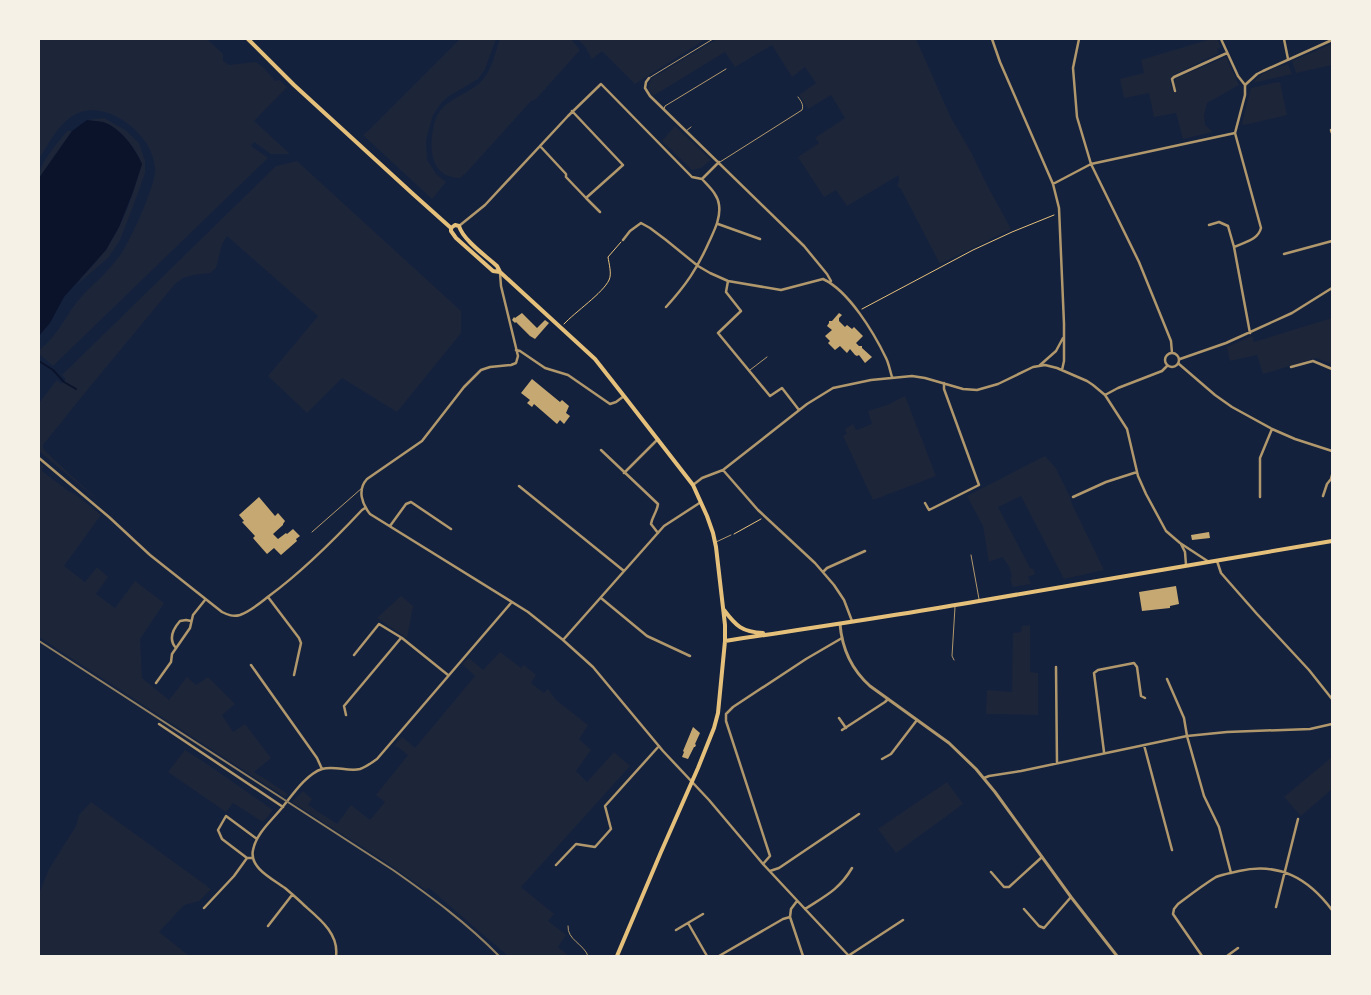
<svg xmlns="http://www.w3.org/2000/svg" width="1371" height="995" viewBox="0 0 1371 995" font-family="Commissioner,sans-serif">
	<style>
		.green { fill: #1d2539 }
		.water { fill: #0b132b }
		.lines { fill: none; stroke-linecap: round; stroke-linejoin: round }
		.stream { stroke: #0b132b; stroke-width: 2 }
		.building { fill: #c6a872 }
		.path { stroke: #e5c07b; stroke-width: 1 }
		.service { stroke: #b1986c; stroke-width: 1 }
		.minor { stroke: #b1986c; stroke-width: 2.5 }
		.tertiary { stroke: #b1986c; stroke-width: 3 }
		.secondary { stroke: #e5c07b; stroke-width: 4 }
		.rail { stroke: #918062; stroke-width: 2 }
	</style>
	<rect width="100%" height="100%" fill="#14213d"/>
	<path class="green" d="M39,39H207L223,54V61L229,65L256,62L264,68L275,81L279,80L287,87L254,121L290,154H271L254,142L251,146L268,158L53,366L39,354V350C56,338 64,319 76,303C87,289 102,278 113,264C116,260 120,256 122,252C131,239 157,183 155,168C154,159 150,147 144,140C131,121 101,103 78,113C60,121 49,143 39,159Z
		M460,39H496L485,69L478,79L449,96L441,103L433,115L426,140L427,160L437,175L446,182L432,199L363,135L368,131Z
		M500,39H571L580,50L536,99L531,101L466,173L460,178C434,177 430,157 432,136C433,129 434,121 438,114C449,96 472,94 484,78C493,67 495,52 500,39Z
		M578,39H706L635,84L602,51L592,59L586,48Z
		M717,39H916L951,118L971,152L987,185L1011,229L940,264L901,189L897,186L899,181V175L847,206L836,190L824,197L798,157L819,143L815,138L845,118L831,95L808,109L799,95L816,83L805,67L792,77L772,45L735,67L725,52L653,96L648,89L651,79Z
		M1211,39H1217L1221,47L1217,50L1219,53L1173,75L1170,79V83L1174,93H1177C1175,87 1173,83 1176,78L1226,57L1239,85L1207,103L1204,115L1205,125L1213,132L1183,139L1176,113L1154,117L1149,93L1124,98L1120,79L1144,73L1141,60Z
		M1332,44V65L1296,73L1292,61Z
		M1288,64L1292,74L1253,83C1262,71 1275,68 1288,64Z
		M1278,82L1280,83L1287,115L1244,125L1242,124L1251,88Z
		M104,118L125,130L139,143L145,161V173L132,209L120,240L108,258L75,286C85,274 96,263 105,250C124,225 133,193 142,164C135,148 120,127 102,122C97,121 92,121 87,120Z
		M675,126L711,160L701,168L692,170L662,141Z
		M67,131H72L39,178C39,163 58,143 67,131Z
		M297,161L461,311V333L397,412L342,378L307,413L268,376L318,316L227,236L222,244L216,268L210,273L193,275L183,278L175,284L88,389L43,445V448L47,453L101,503L39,451V403L57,380L61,384L66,379L62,375L276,166Z
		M1332,318V364L1316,358L1263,374L1257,355L1230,361L1227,347L1252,336L1254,342Z
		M905,396L936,476L873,500L843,436L847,434L845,429L853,424L856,430L872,424L868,411L887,405Z
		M1045,456L1055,467L1070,497L1071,502L1104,570L1064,579L1021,496L998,507L1030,568L1033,569L1035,574L1028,577L1031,584L1013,587L1010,578L1012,577L1009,566L1002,557L989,562L983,526L967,496Z
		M39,462L43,466L42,471L67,490L76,495L101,515L64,566L85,582L97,567L108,577L96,594L115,608L135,581L164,603L140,639L142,678L169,700L187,677L196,685L208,677L235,704L222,715L233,732L245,724L271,758L254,772L288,794L285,797L39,637Z
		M401,596L413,606L407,638L377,618Z
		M1030,625V672L1038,673V715L986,714L987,690L1012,692L1013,633L1021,632L1022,626Z
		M500,652L521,668L524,665L536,675L531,683L544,693L548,689L556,700L588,725L579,739L591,750L576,771L587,782L614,752L630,766L521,887L554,914L548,921L566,935L558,947L569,956H508L429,888L426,890L386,862L292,802L303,791L312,799L308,805L337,824L351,805L370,820L385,802L376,795L408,755L398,747L394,746L402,737L415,748L475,676L462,664L469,658L483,670Z
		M185,750L204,762L273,810L263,822L233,803L226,812L168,772Z
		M1332,757V789L1301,816L1284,797Z
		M947,782L963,804L896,853L878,829Z
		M91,802L211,889L199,901L184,905L159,932L189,956H39V894L49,869L76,826L79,815Z"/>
	<path class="water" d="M87,120C92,121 98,121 103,122C121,128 135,148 142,164L133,192L119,227L106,250L64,297L50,323L39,336V178L72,131Z"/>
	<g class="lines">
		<path class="stream" d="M39,361L53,370L64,382L76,389"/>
	</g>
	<path class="building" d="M522,313L537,328L545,320L549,323L535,339L530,336L516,322L515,323L512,320L514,317L515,318Z
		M839,313L842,315L839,318V321L845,327L847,325L852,329L854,327L863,336L856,343L859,346H862V348L872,357L865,363L859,355L857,356L855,355L850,349L847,353L840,346L835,350L828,343L830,341L825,336L832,330L827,326L829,323V321H832Z
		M532,379L560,402L562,400L569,406L566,413L570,416L564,424L560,420L557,424L534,404L532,407L527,403L530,400L521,393Z
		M259,497L275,516L278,513L285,521L283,524V525L273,534L278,539L286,533L287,534L293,529L300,536L296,539L297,541L281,555L274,548L267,554L253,538L255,536L242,522L244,521L239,515Z
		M1209,532L1210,538L1192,540L1191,535Z
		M1176,586L1179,604L1170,606V608L1142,611L1139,592Z
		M693,727L700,733L695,744L696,745L695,747H694L688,759L682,757L684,752L683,751Z"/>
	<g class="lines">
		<path class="path" d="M862,309L973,250L1012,232L1054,215
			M564,324C575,312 603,293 609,280C612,274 609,264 608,257L621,242
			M734,534L761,519"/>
		<path class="service" d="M649,78L713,39
			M664,109L665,106L726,69
			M686,131L691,127
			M720,162L802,110C804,105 801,101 798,97
			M750,370L767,357
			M312,532L362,488
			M716,542L731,535
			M971,555L979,599
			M954,660L952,656L955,607
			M568,926C567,940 584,944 588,956"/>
		<path class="minor" d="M992,39L1000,62L1053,184L1059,208L1064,324V361L1062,370
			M1079,39L1073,68L1077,117L1091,164L1139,262L1171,341L1172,353
			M1221,39L1238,76L1245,85
			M1284,39L1288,59
			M649,78L646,82L645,88L650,96L804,246L827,274L831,281
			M1245,85L1257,74L1263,71L1332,40
			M1175,91L1172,79L1174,77L1227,53
			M1331,130L1332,133
			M540,146L566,174V177L586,198L623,165L572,111
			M1053,184L1091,164L1235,133
			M586,198L600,212
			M718,224L760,239
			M1209,225L1219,222L1228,226L1234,247L1250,333
			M459,226L485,205L568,116L601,84L692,177L702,179L719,162
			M623,240L630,231L641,223L650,228L666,240L698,266L710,273L728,281L781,290L823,279C849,291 874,333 886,358C889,364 890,371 892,377
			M1234,247C1245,242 1258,240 1261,228L1235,133L1245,95V85
			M1284,254L1332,241
			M500,273L501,286L518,356L516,363L511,365L490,367L481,370L464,387L422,441L367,479C357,490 362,504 370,514L528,612L563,640L593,667L663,751L709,800L763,864L849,956
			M728,281L726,292L741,311L718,333L770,396L782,388L799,410
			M666,307C686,285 697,269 709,242C714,231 721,218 719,205C718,194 708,186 702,179
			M516,350L520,351L545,368L568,375L610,404L616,402L624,396
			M1165 360a7 7 0 1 1 14 0a7 7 0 1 1-14 0Z
			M1180,359L1226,343L1292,313L1332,288
			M1179,364L1215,395L1232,407L1272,429L1295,439L1332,451
			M1039,366L1056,351L1063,338
			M1291,367L1313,361L1332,369
			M1105,395L1118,388L1162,371L1167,366
			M601,450L658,504C657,512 652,517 651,524L658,533
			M39,458L109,517L150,555L222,612C228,615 233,617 240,615C251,611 260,603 269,596C303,571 333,541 362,510L365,508
			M723,470L758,510L815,563L834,585L844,600L852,621
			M624,473L658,439
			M693,485L702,478L723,470L807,404L833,388L871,380L912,376L925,378L963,389L977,390L998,384L1033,367L1045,365L1057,368L1087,381L1093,385L1105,395L1127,429L1138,476L1146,494L1166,531L1180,543L1209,562
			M519,486L624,571
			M1323,496L1327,484L1331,479L1332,475
			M1073,497L1106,482L1137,472
			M1260,497V458L1272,429
			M925,503L929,510L979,485L944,389V383
			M390,526L406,504L411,502L451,529
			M1181,544L1185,552L1186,565
			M1217,561L1221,573L1257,614L1309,670L1332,699
			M823,572L827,568L865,551
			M268,597L299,638L301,643L294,675
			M601,598L647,636L690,656
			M563,640L664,526L701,502
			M176,648C168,639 173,629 180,621L186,620L191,621
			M354,655L379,624L402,638L448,675
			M251,665L317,758L322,769
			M1056,667L1057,763
			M1167,679L1184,718L1187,736L1204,796L1219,827L1231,873
			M156,683L171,662L172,654L190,628L193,615L205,600
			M346,715L344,706L401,638
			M839,718L846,728
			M159,724L283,807
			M842,730L885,702L888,699
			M1144,745L1172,850
			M1104,752L1094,673L1098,670L1134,663L1137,667L1141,696L1145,698
			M882,759L891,754L917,720
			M984,778L989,776L1021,771L1187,736L1227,732L1310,729L1332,724
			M247,858L222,839L218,830L226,816L257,839
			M763,864L770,856L726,721V714L733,707L806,659L842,638
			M556,865L576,844L595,847L611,829L605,806L659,746
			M770,871L779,868L859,814
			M991,872L1004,887H1009L1042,857
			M797,901L791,909L790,917L803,956
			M1276,907L1298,819
			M204,908L234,876L247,858H252
			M805,909C825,896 839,890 852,868
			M1024,909L1039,926L1044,928L1071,897
			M688,923L707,956
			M268,926L292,895
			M676,930L703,914
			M336,956C339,934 320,919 305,906C299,900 292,894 285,888C273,879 249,868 253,850C256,834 271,821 281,809C291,797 306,774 322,769C334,765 348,772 360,769C366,767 371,763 377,759L511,603
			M719,956L783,919L790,917
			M848,956L903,920
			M1202,956L1173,914L1174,909L1178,904C1190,895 1203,885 1216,877C1223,874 1231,873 1239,871C1279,862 1308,878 1332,910
			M1227,956L1238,948"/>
		<path class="tertiary" d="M840,624C842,649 851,669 870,686L949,743L976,769L995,792L1071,897L1117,956"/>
		<path class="secondary" d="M248,39L294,85L413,194L451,228
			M451,228L455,225L459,226C463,240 486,256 497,266L500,272L595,359L624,396L693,485L707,516L713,533L716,547L725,625V641L718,713L714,728L698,768L661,852L617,956
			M451,228V231L456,238L484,263L493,271L500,272
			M724,610C736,626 742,632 763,633
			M725,641C810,628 894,616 979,601C1097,582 1214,560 1332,541"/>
		<path class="rail" d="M39,641L393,870C430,896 467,923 499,956"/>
	</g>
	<rect width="1371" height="995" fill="none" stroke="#f6f1e7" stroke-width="80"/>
</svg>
